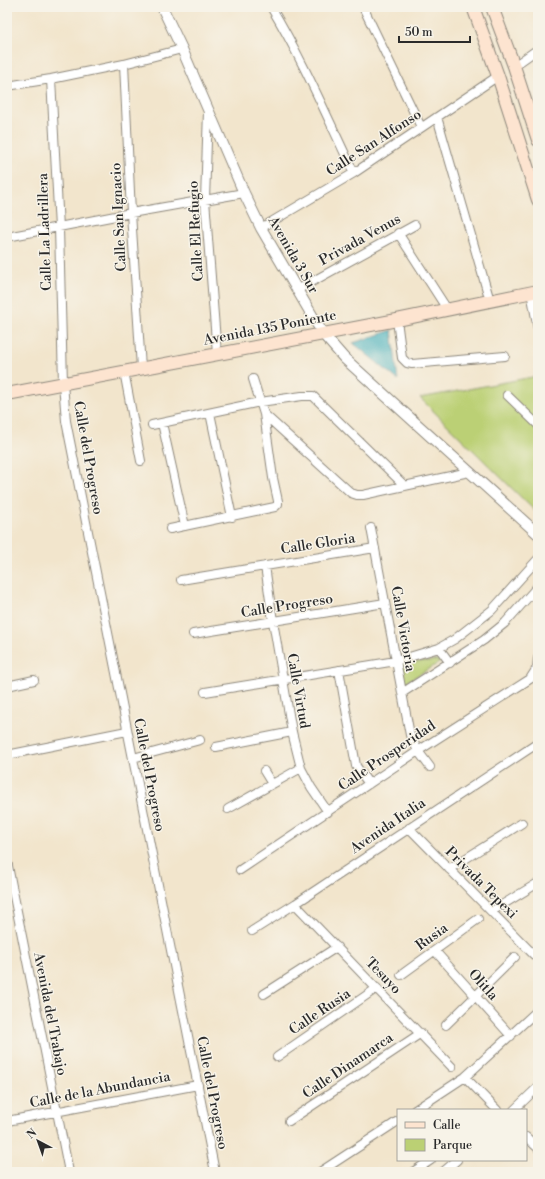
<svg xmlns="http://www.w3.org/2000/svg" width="545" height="1179" viewBox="0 0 545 1179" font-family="'Libre Bodoni',serif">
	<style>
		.green { fill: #bbd074; stroke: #737e50 }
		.water { fill: #3dacb9; stroke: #346c72 }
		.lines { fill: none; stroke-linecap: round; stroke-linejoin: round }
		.minor-casing { stroke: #8e887c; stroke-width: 10 }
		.tertiary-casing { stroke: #8e887c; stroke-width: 12 }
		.secondary-casing { stroke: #8e887c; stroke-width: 14 }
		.minor { stroke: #fff; stroke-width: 8 }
		.tertiary { stroke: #fff; stroke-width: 10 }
		.secondary { stroke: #fde4d0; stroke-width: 12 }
		.labels { text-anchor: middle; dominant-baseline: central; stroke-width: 3; stroke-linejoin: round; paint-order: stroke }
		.street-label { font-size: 14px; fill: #2b2b2b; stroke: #f7f3e8 }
	</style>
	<rect width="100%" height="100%" fill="#f7f3e8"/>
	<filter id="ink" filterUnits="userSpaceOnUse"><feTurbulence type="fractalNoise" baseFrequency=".025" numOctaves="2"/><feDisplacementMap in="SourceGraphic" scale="8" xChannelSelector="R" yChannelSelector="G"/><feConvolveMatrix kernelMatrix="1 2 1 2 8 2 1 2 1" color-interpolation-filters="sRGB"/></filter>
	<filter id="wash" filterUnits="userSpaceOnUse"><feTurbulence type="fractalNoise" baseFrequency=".012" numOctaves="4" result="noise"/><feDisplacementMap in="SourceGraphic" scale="16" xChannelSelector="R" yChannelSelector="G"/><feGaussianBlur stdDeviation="0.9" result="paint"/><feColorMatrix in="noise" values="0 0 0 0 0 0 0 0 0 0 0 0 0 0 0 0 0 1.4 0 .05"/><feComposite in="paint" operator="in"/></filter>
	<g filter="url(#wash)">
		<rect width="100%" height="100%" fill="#f2e5cc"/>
		<path class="green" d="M538,376V514L420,398Z
			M444,660L403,684L401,663Z"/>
		<path class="water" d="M392,330L398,380L353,343Z"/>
	</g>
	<g filter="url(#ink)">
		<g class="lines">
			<g class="minor-casing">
				<path id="minor" d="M271,7C303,60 327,117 354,173
					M363,7L421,127
					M124,64L131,213L141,368
					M514,66L538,49
					M7,71L9,86
					M51,79L59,228L63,383L66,421L215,1172
					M7,86L51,79L124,64L182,49
					M208,111L205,200L217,354
					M437,117L490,301
					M261,228L354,173L498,76
					M398,233L447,309
					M7,237L131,213L244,193
					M297,290L415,225
					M531,292L538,329
					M397,320L402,358L407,363L412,364L505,356
					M124,371L141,461
					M507,395L538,425
					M210,413L232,517
					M264,414L351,493L357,495H363L469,472
					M162,423L185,526
					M152,425L260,402L302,396H313L405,486
					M371,528L410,735L418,751L430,767
					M170,529L275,507L278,504V501L273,478L264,414L253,379
					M265,566L273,621L292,732L301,768L311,787L328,812
					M181,580L375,548
					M193,634L385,603
					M439,648L450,663
					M339,670L355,760L356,766L369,784
					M7,686L34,680
					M205,692L396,661L439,648L455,639L492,610L538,559
					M402,693L484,640L505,623L538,586
					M216,747L292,732
					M7,755L127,731
					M133,758L200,740
					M264,771L272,784
					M228,809L301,768
					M409,828L534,955L538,953
					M7,861L69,1172
					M449,869L522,823
					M240,870L418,751L530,679L537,668L538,658
					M295,904L452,1067
					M492,911L538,883
					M252,931L295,904L538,743
					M435,951L511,1036
					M401,975L478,919
					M264,994L337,947
					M446,1025L515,957
					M277,1057L377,988
					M465,1077L497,1110
					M415,1110L465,1077L538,1010
					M514,1110L538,1087
					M7,1121L198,1085
					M289,1121L421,1033
					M526,1137L538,1148
					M320,1172L398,1121
					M413,1172L431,1160
					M443,1172L457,1160"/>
			</g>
			<g class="tertiary-casing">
				<path id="tertiary" d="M162,7L182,49L244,193L261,228L323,334L344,358L538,534"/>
			</g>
			<g class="secondary-casing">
				<path id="secondary" d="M473,7L498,76L538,200
					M492,7L514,66L538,140
					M7,394L397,320L538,291"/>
			</g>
			<use href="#minor" class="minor"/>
			<use href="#tertiary" class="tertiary"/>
			<use href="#secondary" class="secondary"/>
		</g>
	</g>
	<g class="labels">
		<g class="street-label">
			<text transform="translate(374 143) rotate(-33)">Calle San Alfonso</text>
			<text transform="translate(119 217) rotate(-93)">Calle San Ignacio</text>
			<text transform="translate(196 231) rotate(-93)">Calle El Refugio</text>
			<text transform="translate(45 232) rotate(-92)">Calle La Ladrillera</text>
			<text transform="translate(360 240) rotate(-29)">Privada Venus</text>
			<text transform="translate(293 255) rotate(60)">Avenida 3 Sur</text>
			<text transform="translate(270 328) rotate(-11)">Avenida 135 Poniente</text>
			<text transform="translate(88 458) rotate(80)">Calle del Progreso</text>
			<text transform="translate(318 544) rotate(-9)">Calle Gloria</text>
			<text transform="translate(287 606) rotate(-9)">Calle Progreso</text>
			<text transform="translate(403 629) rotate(80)">Calle Victoria</text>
			<text transform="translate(298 691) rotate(80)">Calle Virtud</text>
			<text transform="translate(387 756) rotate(-34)">Calle Prosperidad</text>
			<text transform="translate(149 775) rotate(79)">Calle del Progreso</text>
			<text transform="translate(388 826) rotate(-34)">Avenida Italia</text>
			<text transform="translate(481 883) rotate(45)">Privada Tepexi</text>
			<text transform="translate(432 937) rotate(-36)">Rusia</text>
			<text transform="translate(383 976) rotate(46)">Tesuyo</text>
			<text transform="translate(483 985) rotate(48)">Olitla</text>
			<text transform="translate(320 1012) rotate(-34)">Calle Rusia</text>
			<text transform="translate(50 1014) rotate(79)">Avenida del Trabajo</text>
			<text transform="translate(348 1066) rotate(-34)">Calle Dinamarca</text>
			<text transform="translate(100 1090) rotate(-11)">Calle de la Abundancia</text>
			<text transform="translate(212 1093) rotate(79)">Calle del Progreso</text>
		</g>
	</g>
	<rect width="545" height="1179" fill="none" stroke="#f7f3e8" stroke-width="24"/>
	<rect x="397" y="1109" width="130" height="52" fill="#f7f3e8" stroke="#a5a39c"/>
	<rect x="405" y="1122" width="20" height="6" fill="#fde4d0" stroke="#a5a39c"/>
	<text x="433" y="1129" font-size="12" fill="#2b2b2b">Calle</text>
	<rect x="405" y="1139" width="20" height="12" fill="#bbd074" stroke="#a5a39c"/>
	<text x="433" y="1149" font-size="12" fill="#2b2b2b">Parque</text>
	<g transform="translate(38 1141) rotate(319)" stroke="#f7f3e8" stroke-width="3" paint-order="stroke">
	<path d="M0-3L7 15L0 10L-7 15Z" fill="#2b2b2b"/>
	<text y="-6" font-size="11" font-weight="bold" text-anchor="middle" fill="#2b2b2b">N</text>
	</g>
	<path d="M399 36v6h71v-6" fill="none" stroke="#2b2b2b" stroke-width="2"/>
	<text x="405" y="36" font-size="12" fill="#2b2b2b" stroke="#f7f3e8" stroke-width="3" paint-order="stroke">50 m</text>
</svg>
